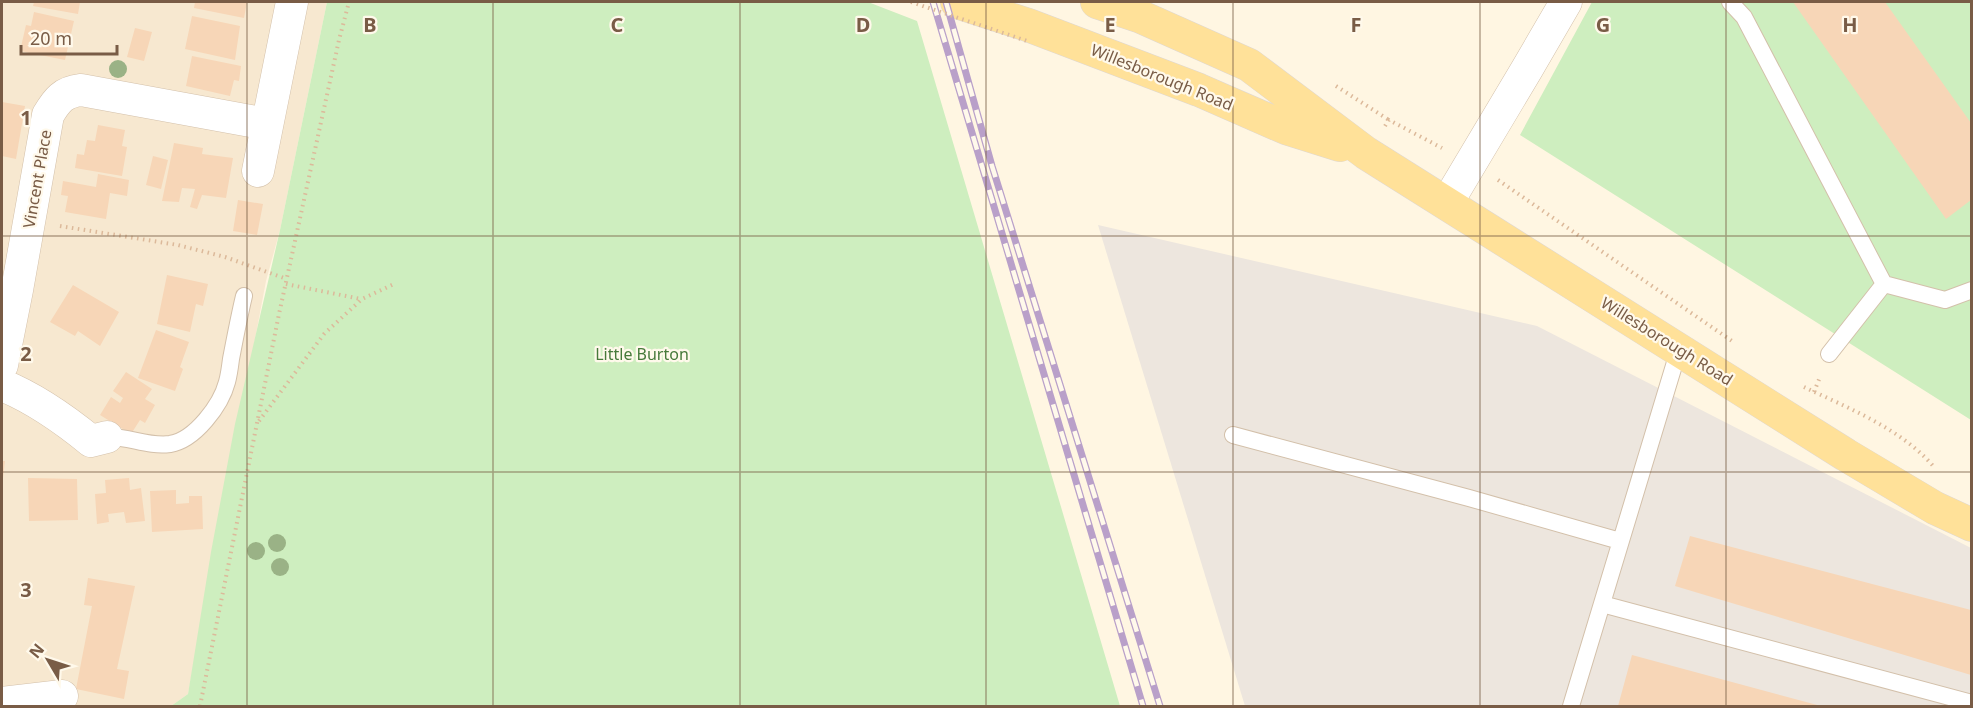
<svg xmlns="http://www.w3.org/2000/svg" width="1973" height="708" viewBox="0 0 1973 708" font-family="'Noto Sans',sans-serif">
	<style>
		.residential { fill: #f7e8d0 }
		.industrial { fill: #ede6de }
		.green { fill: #ceeebf }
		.building { fill: #f7d6b7 }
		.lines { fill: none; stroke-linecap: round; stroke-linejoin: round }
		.lane-casing { stroke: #d3c0aa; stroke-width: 18 }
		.street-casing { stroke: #d3c0aa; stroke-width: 33 }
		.primary-casing { stroke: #dfd8d3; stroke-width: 34 }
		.path { stroke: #dcb99a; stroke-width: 4; stroke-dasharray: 1.5 4.5; stroke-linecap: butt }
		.lane { stroke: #fff; stroke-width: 16 }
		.street { stroke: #fff; stroke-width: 32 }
		.primary { stroke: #ffe199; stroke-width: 33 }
		.rail-casing { stroke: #b9a0c9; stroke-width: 7 }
		.rail { stroke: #fff9eb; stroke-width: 4.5; stroke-dasharray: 14; stroke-linecap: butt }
		.path-bridge { stroke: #dcb99a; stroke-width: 4; stroke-dasharray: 1.5 4.5; stroke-linecap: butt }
		.tree { fill: #9ab286 }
		.grid { fill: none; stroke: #795c46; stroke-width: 1.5; stroke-opacity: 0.55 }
		.labels { text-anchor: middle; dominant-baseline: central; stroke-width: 4.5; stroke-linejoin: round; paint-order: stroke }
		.street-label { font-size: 16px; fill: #795c46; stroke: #fff9eb }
		.park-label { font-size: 16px; fill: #477a3a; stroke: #fff9eb }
		.grid-label { font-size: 20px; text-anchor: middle; font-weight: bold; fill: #795c46; stroke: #fff9eb; stroke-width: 4.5; stroke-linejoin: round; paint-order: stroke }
	</style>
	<rect width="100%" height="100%" fill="#fff6e2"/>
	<path class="residential" d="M2,2H327L280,230L266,281L188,694L171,706H2Z"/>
	<path class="industrial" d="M1098,225L1537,326L1971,548V706H1245Z"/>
	<path class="green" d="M327,2H868L917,21L1120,706H171L188,694L211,552L235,424L280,230Z
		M1592,2H1971V420L1520,135Z"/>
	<path class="building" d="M34,2H80L78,14L33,6Z
		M195,2H247L244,18L194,8Z
		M1793,2H1885L1971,123V200L1946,219Z
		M34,12L74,21L65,60L20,51L26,25L31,26Z
		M192,16L240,26L235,60L185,49Z
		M135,28L152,32L144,61L127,57Z
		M192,56L241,66L239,81L234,80L230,96L186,86Z
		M2,102L25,106L16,159L2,156Z
		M98,125L125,130L122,146L127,147L122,176L75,168L77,154L84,155L87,140L95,141Z
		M174,143L203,148L202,154L233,158L226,198L202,195L197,209L190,207L195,189L182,188L179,202L162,201Z
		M153,156L168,160L161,189L146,185Z
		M98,174L129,180L127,196L110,193L106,219L65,212L68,196L61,195L63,181L96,187Z
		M238,200L263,204L257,235L233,231Z
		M167,275L208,284L203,306L196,304L190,332L157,324Z
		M73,285L119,312L100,346L78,331L75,336L50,322Z
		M156,330L189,342L180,367L183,369L175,391L138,378Z
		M126,372L152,389L145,399L155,405L145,423L140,420L131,434L100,415L111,397L120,403L123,398L113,391Z
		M2,461H5L3,478H2Z
		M28,478L77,479L78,520L29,521Z
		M129,478L130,490L141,488L145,521L126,523L124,512L108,514L109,522L97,524L95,494L106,493L105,480Z
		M176,490V504L189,503V496H202L203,529L152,532L150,491Z
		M1690,536L1971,610V675L1675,586Z
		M88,578L135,586L117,669L129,671L124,699L76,689L92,606L84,605Z
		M1632,655L1821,706H1618Z"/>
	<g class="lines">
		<g class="lane-casing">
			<path id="lane" d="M1730,2L1744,17L1884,284L1829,354
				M1884,284L1945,300L1972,290
				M1233,435L1469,498L1620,541
				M107,437C129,436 147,447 170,444C195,440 221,405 227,382C229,375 230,367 231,359C235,338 239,317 244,296
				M1602,604L1972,703
				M1571,706L1679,349"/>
		</g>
		<g class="street-casing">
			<path id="street" d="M258,171L292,2
				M1447,203L1527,69L1566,2
				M2,365L17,290L48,115C57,100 63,92 81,90L267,124
				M2,385C34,398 64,419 91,441L107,437
				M2,703L62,696"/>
		</g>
		<g class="primary-casing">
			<path id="primary" d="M957,2L1028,25L1199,90L1286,128L1340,145
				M1097,2L1139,16L1249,65L1366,153L1846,455L1935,508L1972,525"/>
		</g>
		<path class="path" d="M1336,86L1389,120
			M1385,126L1389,120L1442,148
			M1498,180L1732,341
			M60,226L178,245L225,257L287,279
			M286,284L361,299
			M1804,387C1848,408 1902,429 1934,467
			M1814,392L1820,377
			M259,421L324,334L362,299L394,284
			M200,706L279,314L339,40L349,2"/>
		<use href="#lane" class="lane"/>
		<use href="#street" class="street"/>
		<use href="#primary" class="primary"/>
		<g class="rail-casing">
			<path id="rail" d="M933,2L1143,706
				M946,2L992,166L1160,706"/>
		</g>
		<use href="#rail" class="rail"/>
		<path class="path-bridge" d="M911,2L1030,42"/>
	</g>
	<g class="tree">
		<circle cx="118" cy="69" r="9"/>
		<circle cx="277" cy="543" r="9"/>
		<circle cx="256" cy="551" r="9"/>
		<circle cx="280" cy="567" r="9"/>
	</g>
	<path class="grid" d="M247,2V706M493,2V706M740,2V706M986,2V706M1233,2V706M1480,2V706M1726,2V706M2,236H1972M2,472H1972"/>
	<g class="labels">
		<g class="street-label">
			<text transform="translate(1162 77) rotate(22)">Willesborough Road</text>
			<text transform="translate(37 179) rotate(-80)">Vincent Place</text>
			<text transform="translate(1667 341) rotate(32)">Willesborough Road</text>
		</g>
		<g class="park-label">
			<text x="642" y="354">Little Burton</text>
		</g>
	</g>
	<g class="grid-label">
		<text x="370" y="32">B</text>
		<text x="617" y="32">C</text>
		<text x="863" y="32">D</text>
		<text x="1110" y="32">E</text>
		<text x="1356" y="32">F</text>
		<text x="1603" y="32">G</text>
		<text x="1850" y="32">H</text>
		<text x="26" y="125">1</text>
		<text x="26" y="361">2</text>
		<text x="26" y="597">3</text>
	</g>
	<rect width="1973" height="708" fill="none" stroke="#795c46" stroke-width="6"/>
	<g transform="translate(48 660) rotate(309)" stroke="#fff9eb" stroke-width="4.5" paint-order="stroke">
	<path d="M0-4.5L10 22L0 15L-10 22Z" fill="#795c46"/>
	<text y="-9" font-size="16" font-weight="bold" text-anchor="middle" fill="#795c46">N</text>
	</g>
	<path d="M21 45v9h96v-9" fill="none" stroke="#795c46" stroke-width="3"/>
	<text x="30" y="45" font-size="18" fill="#795c46" stroke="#fff9eb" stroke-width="4.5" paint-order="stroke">20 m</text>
</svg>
